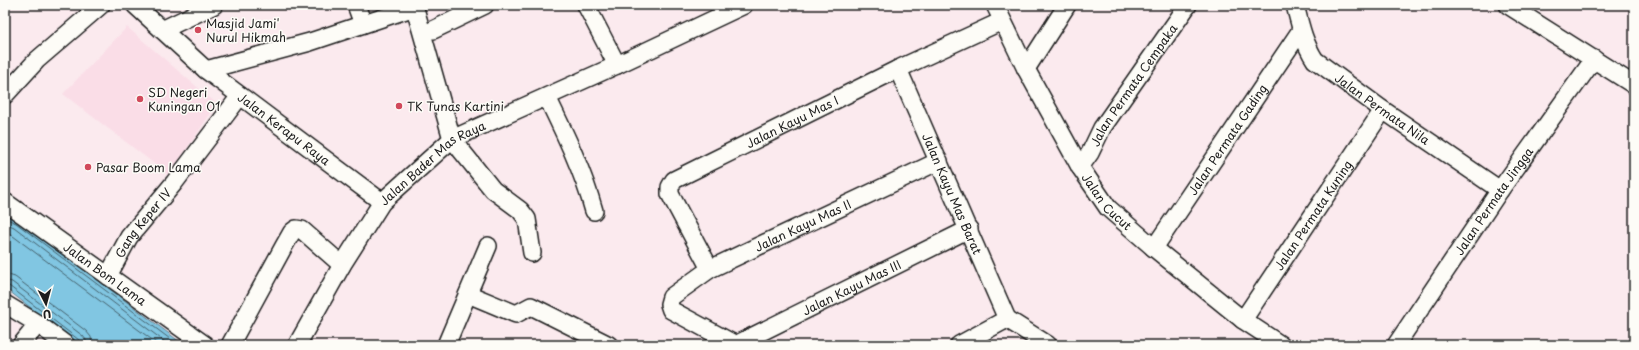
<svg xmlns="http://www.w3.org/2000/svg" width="1639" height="350" viewBox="0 0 1639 350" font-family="'Playpen Sans',sans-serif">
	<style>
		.built { fill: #fadde7 }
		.water { fill: #81c6e2; stroke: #598293 }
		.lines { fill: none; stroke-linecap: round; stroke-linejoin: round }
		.shore { stroke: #44606b; stroke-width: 1 }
		.street-casing { stroke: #1c1c1c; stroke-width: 20 }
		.street { stroke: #fdfcf7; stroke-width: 17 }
		.poi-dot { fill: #d1495b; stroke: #fdfcf7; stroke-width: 1.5 }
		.labels { text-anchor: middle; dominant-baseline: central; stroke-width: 3; stroke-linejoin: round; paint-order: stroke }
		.poi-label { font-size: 12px; fill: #1c1c1c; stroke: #fdfcf7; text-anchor: start }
		.street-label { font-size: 12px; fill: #1c1c1c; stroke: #fdfcf7 }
	</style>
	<rect width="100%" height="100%" fill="#fbeaee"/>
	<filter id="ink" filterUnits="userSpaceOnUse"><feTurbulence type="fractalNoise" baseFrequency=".025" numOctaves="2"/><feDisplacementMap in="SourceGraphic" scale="8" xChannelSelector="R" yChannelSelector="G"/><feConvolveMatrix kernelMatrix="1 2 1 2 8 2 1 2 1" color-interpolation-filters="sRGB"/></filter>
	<g filter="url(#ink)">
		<path class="built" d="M127,27L217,104L169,175L63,94Z"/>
		<path class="water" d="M5,213L18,220L184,345H79L5,288Z"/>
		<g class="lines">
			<path class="shore" d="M5,218L16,223L178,345
				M5,223L14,227L169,345
				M5,230L159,345
				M5,274L15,277L86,331L91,337L92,345
				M5,280L12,282L83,336L86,340V345
				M5,285L9,286L79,340L81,345"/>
			<g class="street-casing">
				<g id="street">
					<path id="s1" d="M135,5L206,70L382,202"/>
					<path d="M356,5L363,24"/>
					<path d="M414,5L452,139L493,190L520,210L527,219L532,253"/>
					<path d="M586,5L617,65"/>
					<path id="s2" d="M995,5L1026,69L1080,167L1108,208L1154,248L1243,320L1281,345"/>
					<path id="s3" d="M1295,5C1300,25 1304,43 1315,60L1383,110L1500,190"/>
					<path d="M1508,5L1634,85"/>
					<path d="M162,30L214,5"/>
					<path d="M433,30L485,5"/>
					<path id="s4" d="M898,69L1007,319"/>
					<path d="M1026,69L1067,5"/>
					<path d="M206,70L310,42L415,7"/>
					<path d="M5,95L37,60L101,5"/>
					<path d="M547,97C565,134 583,171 594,211"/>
					<path id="s5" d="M1080,167L1090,153L1102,128L1188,5"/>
					<path id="s6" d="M5,202L205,345"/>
					<path id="s7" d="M1154,248L1301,30"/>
					<path id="s8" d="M710,269L670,194V187L674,180L898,69L1002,21"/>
					<path id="s9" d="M108,276L129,237L174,183L240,96"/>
					<path d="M468,294L516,314L531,306L609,345"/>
					<path d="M5,304L38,324L66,345"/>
					<path d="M1007,319L1048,345"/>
					<path id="s10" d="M1243,320L1383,110"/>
					<path d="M21,345L38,324"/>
					<path d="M230,345L284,246L292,232L296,229L302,230L342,265"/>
					<path id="s11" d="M297,345L342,265L382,202L452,139L617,65L744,5"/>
					<path d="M446,345L488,246"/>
					<path id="s12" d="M735,345L969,229"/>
					<path id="s13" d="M736,345L671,310L669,304L671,297L710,269L939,161"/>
					<path d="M959,345L1007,319"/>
					<path id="s14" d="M1396,345L1500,190L1594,59"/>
				</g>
			</g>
			<use href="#street" class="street"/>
		</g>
	</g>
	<g class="poi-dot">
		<circle cx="198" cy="30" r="4"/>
		<circle cx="140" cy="99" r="4"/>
		<circle cx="399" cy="106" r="4"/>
		<circle cx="88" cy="167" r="4"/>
	</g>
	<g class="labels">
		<g class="poi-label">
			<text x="206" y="23">Masjid Jami'<tspan x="206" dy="14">Nurul Hikmah</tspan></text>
			<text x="148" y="92">SD Negeri<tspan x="148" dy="14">Kuningan 01</tspan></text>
			<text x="407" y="106">TK Tunas Kartini</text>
			<text x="96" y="167">Pasar Boom Lama</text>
		</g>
		<g class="street-label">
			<text stroke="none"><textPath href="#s5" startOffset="98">Jalan Permata Cempaka</textPath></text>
			<text stroke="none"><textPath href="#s3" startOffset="142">Jalan Permata Nila</textPath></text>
			<text stroke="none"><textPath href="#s8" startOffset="232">Jalan Kayu Mas I</textPath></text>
			<text stroke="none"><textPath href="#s1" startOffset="194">Jalan Kerapu Raya</textPath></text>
			<text stroke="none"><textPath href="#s7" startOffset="131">Jalan Permata Gading</textPath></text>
			<text stroke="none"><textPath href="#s11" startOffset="231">Jalan Bader Mas Raya</textPath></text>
			<text stroke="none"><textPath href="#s4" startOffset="136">Jalan Kayu Mas Barat</textPath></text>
			<text stroke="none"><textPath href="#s2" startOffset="227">Jalan Cucut</textPath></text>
			<text stroke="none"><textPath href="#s14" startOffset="174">Jalan Permata Jingga</textPath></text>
			<text stroke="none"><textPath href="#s10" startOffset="126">Jalan Permata Kuning</textPath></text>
			<text stroke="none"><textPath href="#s9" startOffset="64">Gang Keper IV</textPath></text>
			<text stroke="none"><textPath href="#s13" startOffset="238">Jalan Kayu Mas II</textPath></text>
			<text stroke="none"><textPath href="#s6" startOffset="123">Jalan Bom Lama</textPath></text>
			<text stroke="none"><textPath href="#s12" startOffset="130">Jalan Kayu Mas III</textPath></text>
		</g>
	</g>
	<rect width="1639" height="350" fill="none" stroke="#fdfcf7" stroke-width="20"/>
	<rect x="10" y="10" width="1619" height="330" fill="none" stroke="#1c1c1c" stroke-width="1.5" filter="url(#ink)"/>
	<g transform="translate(46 304) rotate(174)" stroke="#fdfcf7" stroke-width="3" paint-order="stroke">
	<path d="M0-3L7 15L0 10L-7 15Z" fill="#1c1c1c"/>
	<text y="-6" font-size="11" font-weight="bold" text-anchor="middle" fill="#1c1c1c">U</text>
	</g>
</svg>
